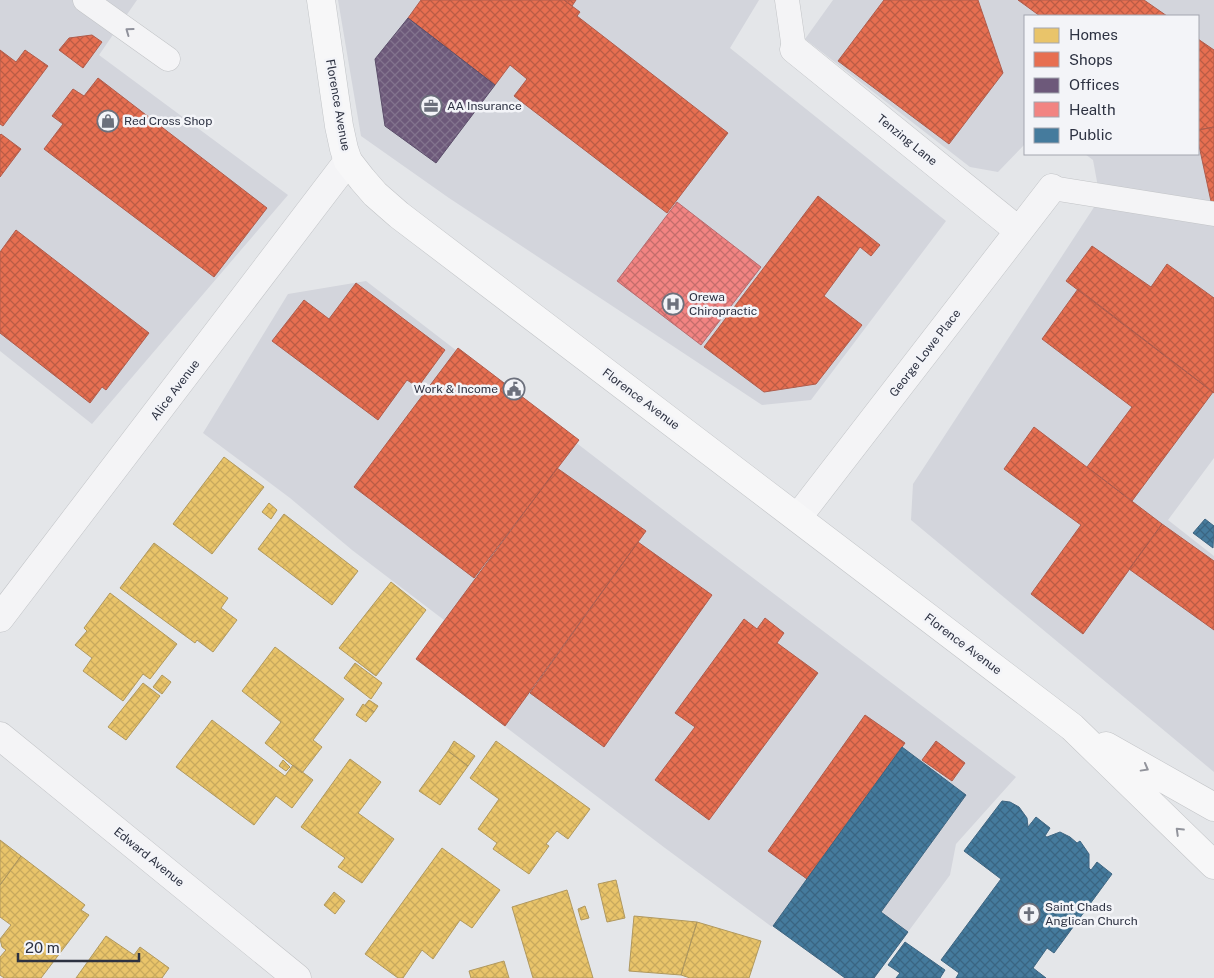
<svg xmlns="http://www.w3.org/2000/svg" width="1214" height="978" viewBox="0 0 1214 978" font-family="'Public Sans',sans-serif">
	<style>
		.built { fill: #d3d5dc }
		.homes { fill: url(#homes-cross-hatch); stroke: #b0985e }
		.shops { fill: url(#shops-cross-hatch); stroke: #af5c4c }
		.offices { fill: url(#offices-cross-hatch); stroke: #5a4d69 }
		.health { fill: url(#health-cross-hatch); stroke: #b76b6e }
		.public { fill: url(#public-cross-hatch); stroke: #3e6581 }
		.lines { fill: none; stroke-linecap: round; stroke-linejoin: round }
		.lane-casing { stroke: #c2c4c7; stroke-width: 25 }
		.street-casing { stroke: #c2c4c7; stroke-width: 29 }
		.secondary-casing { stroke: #c2c4c7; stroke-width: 29 }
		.lane { stroke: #f4f4f6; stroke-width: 24 }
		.street { stroke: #f4f4f6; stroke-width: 28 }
		.secondary { stroke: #f7f7f8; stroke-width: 28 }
		.oneway { stroke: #90929c }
		.oneway2 { stroke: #92949c }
		.labels { text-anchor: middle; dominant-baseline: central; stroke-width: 5; stroke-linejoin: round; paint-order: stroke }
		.street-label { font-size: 12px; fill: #2c3141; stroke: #f3f4f8 }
		.poi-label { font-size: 12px; fill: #2c3141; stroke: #f3f4f8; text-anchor: start }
	</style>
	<defs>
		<pattern id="homes-cross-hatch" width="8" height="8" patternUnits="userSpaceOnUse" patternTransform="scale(1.25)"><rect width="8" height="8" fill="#e9c46a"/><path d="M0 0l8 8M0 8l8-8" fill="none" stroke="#c8a95d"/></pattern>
		<pattern id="shops-cross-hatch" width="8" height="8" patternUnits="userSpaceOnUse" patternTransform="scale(1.25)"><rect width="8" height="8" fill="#e76f51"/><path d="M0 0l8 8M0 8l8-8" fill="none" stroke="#bb5c45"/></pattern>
		<pattern id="offices-cross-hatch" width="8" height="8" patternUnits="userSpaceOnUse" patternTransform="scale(1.25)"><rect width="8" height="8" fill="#6d597a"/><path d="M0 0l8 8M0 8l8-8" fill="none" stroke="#82738d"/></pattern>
		<pattern id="health-cross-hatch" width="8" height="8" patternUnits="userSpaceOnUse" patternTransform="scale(1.25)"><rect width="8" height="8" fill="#f28482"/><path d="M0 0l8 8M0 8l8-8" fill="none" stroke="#c46d6c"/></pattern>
		<pattern id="public-cross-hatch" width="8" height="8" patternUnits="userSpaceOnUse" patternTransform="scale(1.25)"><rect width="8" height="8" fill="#457b9d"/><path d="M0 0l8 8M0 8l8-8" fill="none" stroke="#3a6582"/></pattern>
	</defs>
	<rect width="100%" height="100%" fill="#e4e6e9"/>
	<path class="built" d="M0,0H137L99,55L288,195L92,424L0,351Z
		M338,0H759L730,48L946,221L811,400L762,405L449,198L361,136Z
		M833,0H1214V458L1168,520L1214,556V772L911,520L913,484L1100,198L1093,160L1085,154H1198V16H1025V144L998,172L970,167L805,39Z
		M366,281L683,525L1016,777L956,844L950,875L874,978H845L773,926L772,927L665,848L416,659L444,620L352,550L290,498L203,433L288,294Z"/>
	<path class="homes" d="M224,457L264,487L212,554L173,524Z
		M269,503L277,510L271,519L262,512Z
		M284,514L358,571L332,605L258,549Z
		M154,543L228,598L221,608L237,620L213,652L197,640L195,643L120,588Z
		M391,582L426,610L376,676L339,648Z
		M110,593L177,644L150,679L143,674L123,701L83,671L92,658L75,645L87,631L84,628Z
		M275,647L344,699L313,740L322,747L302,773L265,743L281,722L242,691Z
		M355,663L382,683L371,699L344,678Z
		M162,675L171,682L162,694L153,687Z
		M143,683L160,696L126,740L108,727Z
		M369,700L378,706L374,712L365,705Z
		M363,704L374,712L366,722L356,715Z
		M212,720L285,776L293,765L313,780L292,808L276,796L254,825L176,767Z
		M454,741L475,756L468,766L448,751Z
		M496,741L590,809L568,839L557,831L546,844L549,846L529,874L493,849L497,843L478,829L499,799L470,778Z
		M448,751L468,766L440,805L419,791Z
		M350,759L381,782L358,813L394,839L362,883L338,867L345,858L301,827Z
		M283,760L290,767L286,771L279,766Z
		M0,840L21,856L0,885Z
		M442,848L500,890L472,928L460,920L433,959L422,950L403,978H398L365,954Z
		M21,856L85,905L81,910L89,915L41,978H4L0,975V957L6,950L2,947L0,939L11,925L0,917V885Z
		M616,880L625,918L607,922L598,884Z
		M567,890L593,978H533L512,907Z
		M334,892L345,901L335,914L324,905Z
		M585,906L589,918L581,920L578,909Z
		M634,916L697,922L681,975L629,971Z
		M697,922L761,941L749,978H690L681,975Z
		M106,936L134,955L140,947L169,968L162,978H76Z
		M504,961L509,978H471L469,971Z"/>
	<path class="shops" d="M421,0H564L580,12L577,16L728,133L667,213L514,96L527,79L510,65L495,85L408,18Z
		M564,0H576L572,6Z
		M884,0H978L1003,73L949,144L838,61Z
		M1018,0H1144L1167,16H1040Z
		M92,35L102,42L83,68L59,50L69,38Z
		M1198,39L1214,50V127L1198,130Z
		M0,50L16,62L25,50L48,66L3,126L0,124Z
		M98,78L267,208L214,277L44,149L63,124L52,116L73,89L84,96Z
		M1214,127V205L1212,206L1198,141V130Z
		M1,134L21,149L0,177V135Z
		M818,196L880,245L871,256L860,247L824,296L862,325L816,384L764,392L704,347Z
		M16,230L149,333L106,390L102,387L90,403L0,333V252Z
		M1092,246L1151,287L1167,264L1214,298V393L1066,281Z
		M356,283L445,350L418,387L407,380L378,420L272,341L304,300L329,319Z
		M1078,289L1213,392L1132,501L1087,467L1132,407L1042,339Z
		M458,348L579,440L474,578L354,487Z
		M1034,427L1162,524L1083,634L1031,594L1081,525L1004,469Z
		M557,468L646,531L505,726L416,659Z
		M1162,524L1214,561V630L1129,569Z
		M638,542L712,595L604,747L530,693Z
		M765,618L784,633L777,643L818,673L709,820L655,780L695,727L675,713L744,619L757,629Z
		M865,715L905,743L807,879L768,851Z
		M936,741L965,763L952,781L922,760Z"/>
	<path class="offices" d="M408,18L495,85L436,163L385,126L375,59Z"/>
	<path class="health" d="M677,202L761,267L701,345L617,281Z"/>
	<path class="public" d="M1205,519L1214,526L1213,548L1193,533Z
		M902,747L966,795L881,912L908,932L874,978H845L773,926Z
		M1002,801L1010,802L1019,807L1027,818L1028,827L1036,817L1050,828L1045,836L1047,837L1060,832L1070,837L1077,843L1080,841L1089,854V868L1091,870L1097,862L1112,874L1054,953L1047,948L1033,968L1046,978H956L959,973L941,960L1001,879L964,851Z
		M905,942L945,970L940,978H896L900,973L888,965Z"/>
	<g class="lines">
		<g class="lane-casing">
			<path id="lane" d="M85,0L168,59
				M787,0L794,49
				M1052,188L1214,214"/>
		</g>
		<g class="street-casing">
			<path id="street" d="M794,49L1019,231
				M798,517L1052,188
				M0,618L348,161
				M0,736L297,978"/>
		</g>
		<g class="secondary-casing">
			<path id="secondary" d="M321,0L339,126L344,149L348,161L362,179L375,194L399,215L1072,727L1214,865
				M1106,746L1214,807"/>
		</g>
		<use href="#lane" class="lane"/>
		<use href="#street" class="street"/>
		<use href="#secondary" class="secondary"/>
	</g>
	<defs><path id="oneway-chevron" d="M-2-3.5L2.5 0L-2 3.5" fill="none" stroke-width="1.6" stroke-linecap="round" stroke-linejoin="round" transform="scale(1.25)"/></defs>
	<use class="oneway" href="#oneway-chevron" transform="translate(129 31) rotate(-144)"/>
	<g class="oneway2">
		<use href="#oneway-chevron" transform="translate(1145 768) rotate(29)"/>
		<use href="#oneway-chevron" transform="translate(1179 831) rotate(-136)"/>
	</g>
	<defs>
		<g id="office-ring" transform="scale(1.125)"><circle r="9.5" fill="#f3f4f8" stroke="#6c707c" stroke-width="1.5"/><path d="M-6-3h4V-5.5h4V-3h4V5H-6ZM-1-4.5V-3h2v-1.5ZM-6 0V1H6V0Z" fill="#6c707c"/></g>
		<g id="shop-ring" transform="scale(1.125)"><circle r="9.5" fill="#f3f4f8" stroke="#6c707c" stroke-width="1.5"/><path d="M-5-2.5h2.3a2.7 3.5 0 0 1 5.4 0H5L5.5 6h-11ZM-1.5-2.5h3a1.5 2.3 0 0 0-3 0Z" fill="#6c707c"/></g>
		<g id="hospital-ring" transform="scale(1.125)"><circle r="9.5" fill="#f3f4f8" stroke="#6c707c" stroke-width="1.5"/><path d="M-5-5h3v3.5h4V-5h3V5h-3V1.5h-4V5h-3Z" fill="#6c707c"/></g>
		<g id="civic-ring" transform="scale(1.125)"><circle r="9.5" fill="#f3f4f8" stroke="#6c707c" stroke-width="1.5"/><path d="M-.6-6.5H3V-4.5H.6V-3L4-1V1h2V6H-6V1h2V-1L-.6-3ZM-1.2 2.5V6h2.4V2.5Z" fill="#6c707c"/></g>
		<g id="church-ring" transform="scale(1.125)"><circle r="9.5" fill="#f3f4f8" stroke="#6c707c" stroke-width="1.5"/><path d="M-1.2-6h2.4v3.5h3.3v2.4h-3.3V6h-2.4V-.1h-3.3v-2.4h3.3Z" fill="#6c707c"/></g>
	</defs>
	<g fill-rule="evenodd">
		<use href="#office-ring" x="431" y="106"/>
		<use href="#shop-ring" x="108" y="121"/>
		<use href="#hospital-ring" x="673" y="304"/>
		<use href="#civic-ring" x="514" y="389"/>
		<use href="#church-ring" x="1029" y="914"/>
	</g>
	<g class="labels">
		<g class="street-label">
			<text transform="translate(338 105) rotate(80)">Florence Avenue</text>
			<text transform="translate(907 140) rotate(39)">Tenzing Lane</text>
			<text transform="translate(925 353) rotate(-52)">George Lowe Place</text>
			<text transform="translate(175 390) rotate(-53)">Alice Avenue</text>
			<text transform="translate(641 399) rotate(37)">Florence Avenue</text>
			<text transform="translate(963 644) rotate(37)">Florence Avenue</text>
			<text transform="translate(149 857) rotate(39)">Edward Avenue</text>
		</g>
		<g class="poi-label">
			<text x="447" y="106">AA Insurance</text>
			<text x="124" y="121">Red Cross Shop</text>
			<text x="689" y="297">Orewa<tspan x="689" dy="14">Chiropractic</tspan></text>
			<text x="498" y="389" text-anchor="end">Work &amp; Income</text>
			<text x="1045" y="907">Saint Chads<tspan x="1045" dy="14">Anglican Church</tspan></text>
		</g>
	</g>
	<rect x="1024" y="15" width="175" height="140" fill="#f3f4f8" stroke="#a3a6af"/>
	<rect x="1034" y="28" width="25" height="15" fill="#e9c46a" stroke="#a3a6af"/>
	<text x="1069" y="40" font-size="15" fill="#2c3141">Homes</text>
	<rect x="1034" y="52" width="25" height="15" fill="#e76f51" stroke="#a3a6af"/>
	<text x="1069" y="65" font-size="15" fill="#2c3141">Shops</text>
	<rect x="1034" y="78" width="25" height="15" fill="#6d597a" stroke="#a3a6af"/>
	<text x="1069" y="90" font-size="15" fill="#2c3141">Offices</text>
	<rect x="1034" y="102" width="25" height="15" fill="#f28482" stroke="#a3a6af"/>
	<text x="1069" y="115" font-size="15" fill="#2c3141">Health</text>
	<rect x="1034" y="128" width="25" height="15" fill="#457b9d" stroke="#a3a6af"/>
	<text x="1069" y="140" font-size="15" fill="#2c3141">Public</text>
	<path d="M18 953v8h121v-8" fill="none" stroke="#2c3141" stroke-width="2.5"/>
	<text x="25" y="953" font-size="15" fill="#2c3141" stroke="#f3f4f8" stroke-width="4" paint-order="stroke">20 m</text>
</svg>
